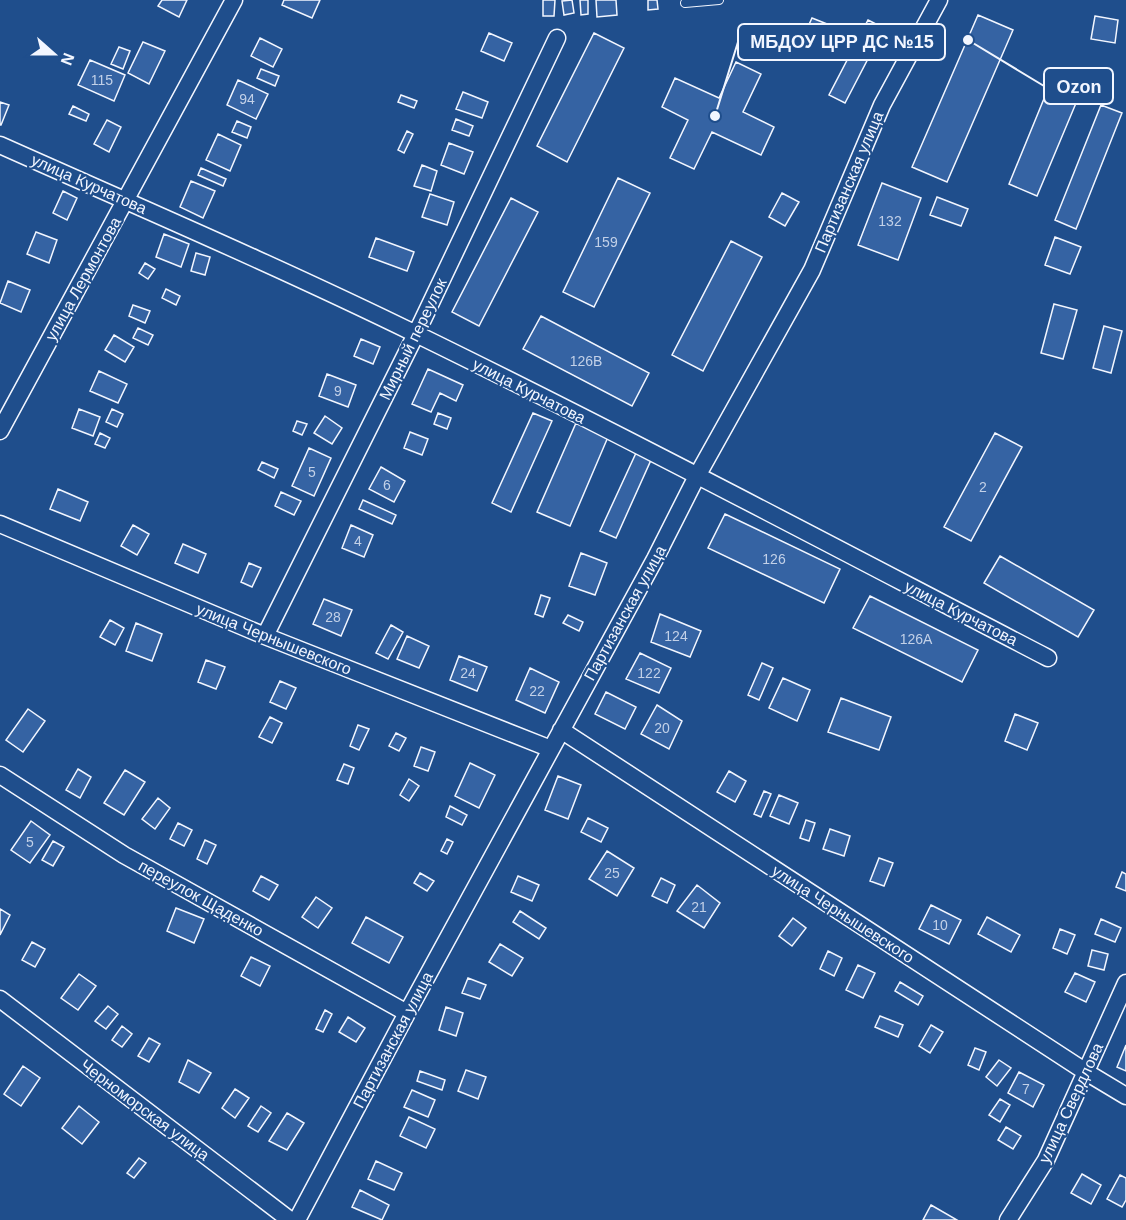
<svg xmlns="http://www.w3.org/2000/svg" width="1126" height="1220" viewBox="0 0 1126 1220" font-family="Arial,sans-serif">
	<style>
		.building { fill: #3563a3; stroke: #f2f6ff; stroke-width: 1.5 }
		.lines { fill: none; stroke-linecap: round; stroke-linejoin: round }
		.service-casing { stroke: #f2f6ff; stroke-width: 10 }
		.minor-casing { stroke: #f2f6ff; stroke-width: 19 }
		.service { stroke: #1f4e8c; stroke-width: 8 }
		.minor { stroke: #1f4e8c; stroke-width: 16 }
		.labels { text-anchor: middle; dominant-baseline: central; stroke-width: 4.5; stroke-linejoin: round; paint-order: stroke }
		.number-label { font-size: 14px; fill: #c3d1e8 }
		.street-label { font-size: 16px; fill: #f2f6ff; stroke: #1f4e8c }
		.leader { fill: none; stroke: #f2f6ff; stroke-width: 2 }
		.callout-dot { fill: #f2f6ff; stroke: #1f4e8c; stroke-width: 2 }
		.callout { fill: #1f4e8c; stroke: #f2f6ff; stroke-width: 2 }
		.callout-label { font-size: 18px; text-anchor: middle; font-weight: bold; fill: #f2f6ff }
	</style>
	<rect width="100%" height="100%" fill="#1f4e8c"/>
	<path class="building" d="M162,0H187L179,17L158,6Z
		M284,0H320L312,18L282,5Z
		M543,0H555L554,16H543Z
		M572,0L574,13L564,15L562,1Z
		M580,0H588V14L581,15Z
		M596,0H616L617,15L597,17Z
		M648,0H657L658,9L648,10Z
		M978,15L1013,30L947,182L912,167Z
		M1095,16L1118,20L1115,43L1091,39Z
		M812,18L827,24L822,36L807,29Z
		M868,20L884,28L845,103L829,95Z
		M489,33L512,43L504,61L481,51Z
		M594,33L624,48L567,162L537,146Z
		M260,38L282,49L273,67L251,56Z
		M143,42L165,51L149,84L128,73Z
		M119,47L130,51L123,69L111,64Z
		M90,60L125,75L114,101L78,85Z
		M736,62L761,74L743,112L774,127L761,155L712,132L694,169L670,158L688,120L662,107L675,78L719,98Z
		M261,69L279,76L275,86L257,78Z
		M238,80L268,94L256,119L227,105Z
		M1050,84L1079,96L1037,196L1009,184Z
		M463,92L488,102L482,118L456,109Z
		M401,95L417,101L414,108L398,102Z
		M0,102L9,105L1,125H0Z
		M1101,105L1122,113L1076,229L1055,220Z
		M73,106L89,114L86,121L69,114Z
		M456,119L473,126L469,136L452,130Z
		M107,120L121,127L109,152L94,144Z
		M237,121L251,127L247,138L232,132Z
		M407,131L413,134L404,153L398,150Z
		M218,134L241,145L230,171L206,160Z
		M449,143L473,152L464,174L441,165Z
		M422,165L437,171L431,191L414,186Z
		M201,168L226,179L223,186L198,175Z
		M618,178L650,193L594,307L563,292Z
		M191,181L215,191L203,218L180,207Z
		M882,183L921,198L898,260L858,245Z
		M63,191L77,198L67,220L53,213Z
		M782,193L799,202L785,226L769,217Z
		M430,194L454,202L447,225L422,217Z
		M937,197L968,209L961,226L930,215Z
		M511,198L538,212L479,326L452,312Z
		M36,232L57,240L49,263L27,254Z
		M164,234L189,244L181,267L156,257Z
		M1055,237L1081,247L1070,274L1045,265Z
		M376,238L414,252L407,271L369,257Z
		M731,241L762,257L703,371L672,355Z
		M196,253L210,257L205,275L191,271Z
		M145,263L155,269L148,279L139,273Z
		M8,281L30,290L21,312L0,303Z
		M166,289L180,296L176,305L162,298Z
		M1054,304L1077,310L1063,359L1041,353Z
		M133,305L150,311L145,323L129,316Z
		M541,316L649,373L632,406L523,349Z
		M1104,326L1122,331L1111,373L1093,368Z
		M138,328L153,335L148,345L133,338Z
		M114,335L134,347L125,362L105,350Z
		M361,339L380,347L373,364L354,356Z
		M428,369L463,385L456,401L440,393L431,412L412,404Z
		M99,371L127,384L118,403L90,391Z
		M327,374L356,385L348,407L319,396Z
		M79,409L100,417L93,436L72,428Z
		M112,409L123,414L117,427L106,422Z
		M438,413L451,418L447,429L434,424Z
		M533,413L552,421L511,512L492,503Z
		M325,416L342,428L332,444L314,433Z
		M297,421L307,424L302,435L293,431Z
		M576,423L608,437L570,526L537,512Z
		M410,432L428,439L422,455L404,448Z
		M100,433L110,438L105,448L95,444Z
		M995,433L1022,447L971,541L944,527Z
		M309,448L331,458L314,496L292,486Z
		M636,453L651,460L616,538L600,531Z
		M262,462L278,469L274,478L258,470Z
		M381,467L405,481L394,502L369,489Z
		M58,489L88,502L80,521L50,509Z
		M281,492L301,501L294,515L275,506Z
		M363,500L396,515L392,524L359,509Z
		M725,514L840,569L824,603L708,548Z
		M133,525L149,534L137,555L121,546Z
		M351,525L373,535L364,557L342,548Z
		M183,544L206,554L198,573L175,563Z
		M581,553L607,563L595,595L569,586Z
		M1000,556L1094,610L1078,637L984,583Z
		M249,563L261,568L252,587L241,582Z
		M541,595L550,598L543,617L535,614Z
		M870,596L978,650L962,682L853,628Z
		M324,599L352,610L341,636L313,624Z
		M660,614L701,631L690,657L651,642Z
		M568,615L583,622L579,631L563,623Z
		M110,620L124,628L115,645L100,637Z
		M136,623L162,634L152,661L126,651Z
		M391,625L403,632L388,659L376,653Z
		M407,636L429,646L419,668L397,659Z
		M640,653L671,668L659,693L626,679Z
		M459,656L487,667L477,691L450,680Z
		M206,660L225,667L216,689L198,682Z
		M762,663L773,668L759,700L748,695Z
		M530,668L559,682L545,713L516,700Z
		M783,678L810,690L797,721L769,708Z
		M280,681L296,688L286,709L270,702Z
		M606,692L636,707L625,729L595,714Z
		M841,698L891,717L879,750L828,732Z
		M657,705L682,721L669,749L641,734Z
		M28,709L45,721L23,752L6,740Z
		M1015,714L1038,723L1027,750L1005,741Z
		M270,717L282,723L272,743L259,737Z
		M358,725L369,729L359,750L350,746Z
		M396,733L406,738L399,751L389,746Z
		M421,747L435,752L428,771L414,766Z
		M470,763L495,775L479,808L455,796Z
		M344,764L354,768L348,784L337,780Z
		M78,769L91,777L80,798L66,790Z
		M125,770L145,782L124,815L104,803Z
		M729,771L746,781L735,802L717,792Z
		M558,776L581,785L568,819L545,810Z
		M409,779L419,786L409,801L400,795Z
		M764,791L771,794L761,817L754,814Z
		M779,795L798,803L789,824L770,816Z
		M158,798L170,808L155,829L142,819Z
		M450,806L467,815L462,825L446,817Z
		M588,818L608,828L601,842L581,832Z
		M806,820L815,823L809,841L800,838Z
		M31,821L50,835L30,863L11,850Z
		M178,823L192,830L184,846L170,839Z
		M830,829L850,836L844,856L823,849Z
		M447,839L453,842L447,854L441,851Z
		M205,840L216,845L207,864L197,859Z
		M53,841L64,847L53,866L42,860Z
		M607,851L634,868L617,896L589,879Z
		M879,858L893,863L884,886L870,881Z
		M1122,872L1126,874V891L1116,887Z
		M420,873L434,881L427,891L414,883Z
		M261,876L278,885L269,900L253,891Z
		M518,876L539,885L532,901L511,892Z
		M661,878L675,885L667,903L652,896Z
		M697,885L720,903L704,928L677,911Z
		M316,897L332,908L318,928L302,917Z
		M931,905L961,920L949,944L919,929Z
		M176,908L204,919L194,943L167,931Z
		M0,909L10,915L0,935Z
		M520,911L546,928L539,939L513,922Z
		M366,917L403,937L389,963L352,943Z
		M987,917L1020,935L1011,952L978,934Z
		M793,918L806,928L792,946L779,936Z
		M1101,919L1121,928L1115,942L1095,934Z
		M1060,929L1075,935L1067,954L1053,948Z
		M32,942L45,949L35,967L22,960Z
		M500,944L523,958L512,976L489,962Z
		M1092,950L1108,954L1104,970L1088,966Z
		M828,951L842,958L834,976L820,969Z
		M251,957L270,966L260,986L241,976Z
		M858,965L875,973L863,998L846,990Z
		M1075,973L1095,982L1086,1002L1065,992Z
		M79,974L96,986L78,1010L61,998Z
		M468,978L486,985L480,999L462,993Z
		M900,982L923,996L918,1005L895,991Z
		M108,1006L118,1014L106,1029L95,1021Z
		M446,1007L463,1013L456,1036L439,1030Z
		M325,1010L332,1014L323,1032L316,1029Z
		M880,1016L903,1025L898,1037L875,1027Z
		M348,1017L365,1028L356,1042L339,1032Z
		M931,1025L943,1032L930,1053L919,1046Z
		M122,1026L132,1034L122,1047L112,1040Z
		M149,1038L160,1044L149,1062L138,1056Z
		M1126,1045V1071L1117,1067Z
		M975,1048L986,1052L979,1070L968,1065Z
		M188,1060L211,1073L199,1093L179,1082Z
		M999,1060L1011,1068L997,1086L986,1077Z
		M23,1066L40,1078L21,1106L4,1094Z
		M466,1070L486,1077L478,1099L458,1091Z
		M420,1071L445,1080L442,1090L417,1081Z
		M1019,1072L1044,1085L1033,1107L1008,1093Z
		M235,1089L249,1098L235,1118L222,1108Z
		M412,1090L435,1100L428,1117L404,1107Z
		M1000,1099L1010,1105L1000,1122L989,1115Z
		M79,1106L99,1122L82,1144L62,1128Z
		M261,1106L271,1113L258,1132L248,1126Z
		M287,1113L304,1123L287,1150L269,1141Z
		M409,1117L435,1129L426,1148L400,1136Z
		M1006,1127L1021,1136L1013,1149L998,1140Z
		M139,1158L146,1163L134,1178L127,1173Z
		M376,1161L402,1173L394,1190L368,1179Z
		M1082,1174L1101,1185L1091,1204L1071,1193Z
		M1120,1175L1126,1178V1200L1122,1207L1107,1199Z
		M360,1190L389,1205L382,1220L352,1207Z
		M931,1205L957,1220H923Z"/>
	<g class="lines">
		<g class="service-casing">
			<path id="service" d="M685,3L719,0"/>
		</g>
		<g class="minor-casing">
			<path id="minor" d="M0,145C139,207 279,267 416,334C629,438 838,549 1048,658
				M0,431L234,0
				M0,524L265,636L551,749
				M265,636L416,334L557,38
				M561,730L1086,1072L1126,1096
				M0,775L124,855L407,1013
				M0,999L290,1220
				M297,1220L407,1013L655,559L697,476L812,270L882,105L939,0
				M1008,1220L1046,1160L1126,983"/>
		</g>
		<use href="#service" class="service"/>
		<use href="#minor" class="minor"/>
	</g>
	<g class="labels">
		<g class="number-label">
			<text x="102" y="80">115</text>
			<text x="247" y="99">94</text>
			<text x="890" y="221">132</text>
			<text x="606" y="242">159</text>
			<text x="586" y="361">126В</text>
			<text x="338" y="391">9</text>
			<text x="312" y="472">5</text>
			<text x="387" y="485">6</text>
			<text x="983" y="487">2</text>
			<text x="358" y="541">4</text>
			<text x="774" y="559">126</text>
			<text x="333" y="617">28</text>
			<text x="676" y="636">124</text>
			<text x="916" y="639">126А</text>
			<text x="468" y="673">24</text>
			<text x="649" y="673">122</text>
			<text x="537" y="691">22</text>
			<text x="662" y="728">20</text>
			<text x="30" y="842">5</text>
			<text x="612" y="873">25</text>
			<text x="699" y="907">21</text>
			<text x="940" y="925">10</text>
			<text x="1026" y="1089">7</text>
		</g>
		<g class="street-label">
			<text transform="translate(849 182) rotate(-67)">Партизанская улица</text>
			<text transform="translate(89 184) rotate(24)">улица Курчатова</text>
			<text transform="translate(83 279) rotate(-61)">улица Лермонтова</text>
			<text transform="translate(413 339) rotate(-64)">Мирный переулок</text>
			<text transform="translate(529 391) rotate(27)">улица Курчатова</text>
			<text transform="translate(625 613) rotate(-61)">Партизанская улица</text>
			<text transform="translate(961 613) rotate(27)">улица Курчатова</text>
			<text transform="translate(274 639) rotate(22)">улица Чернышевского</text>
			<text transform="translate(201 898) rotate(29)">переулок Щаденко</text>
			<text transform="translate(843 914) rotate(33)">улица Чернышевского</text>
			<text transform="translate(393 1040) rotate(-62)">Партизанская улица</text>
			<text transform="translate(1071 1103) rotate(-65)">улица Свердлова</text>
			<text transform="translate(145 1110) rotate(37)">Черноморская улица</text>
		</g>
	</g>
	<path class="leader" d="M715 116L738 42M968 40L1044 86"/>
	<g class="callout-dot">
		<circle cx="715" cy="116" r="6"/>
		<circle cx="968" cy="40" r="6"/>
	</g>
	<g class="callout">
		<rect x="738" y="24" width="207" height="36" rx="6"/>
		<rect x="1044" y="68" width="69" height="36" rx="6"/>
	</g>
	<g class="callout-label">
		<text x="842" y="48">МБДОУ ЦРР ДС №15</text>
		<text x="1079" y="93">Ozon</text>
	</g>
	<g transform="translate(54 54) rotate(111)" stroke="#1f4e8c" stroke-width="4.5" paint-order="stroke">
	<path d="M0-4.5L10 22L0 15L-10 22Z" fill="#f2f6ff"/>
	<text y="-9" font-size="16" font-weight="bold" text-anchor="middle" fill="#f2f6ff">N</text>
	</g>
</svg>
